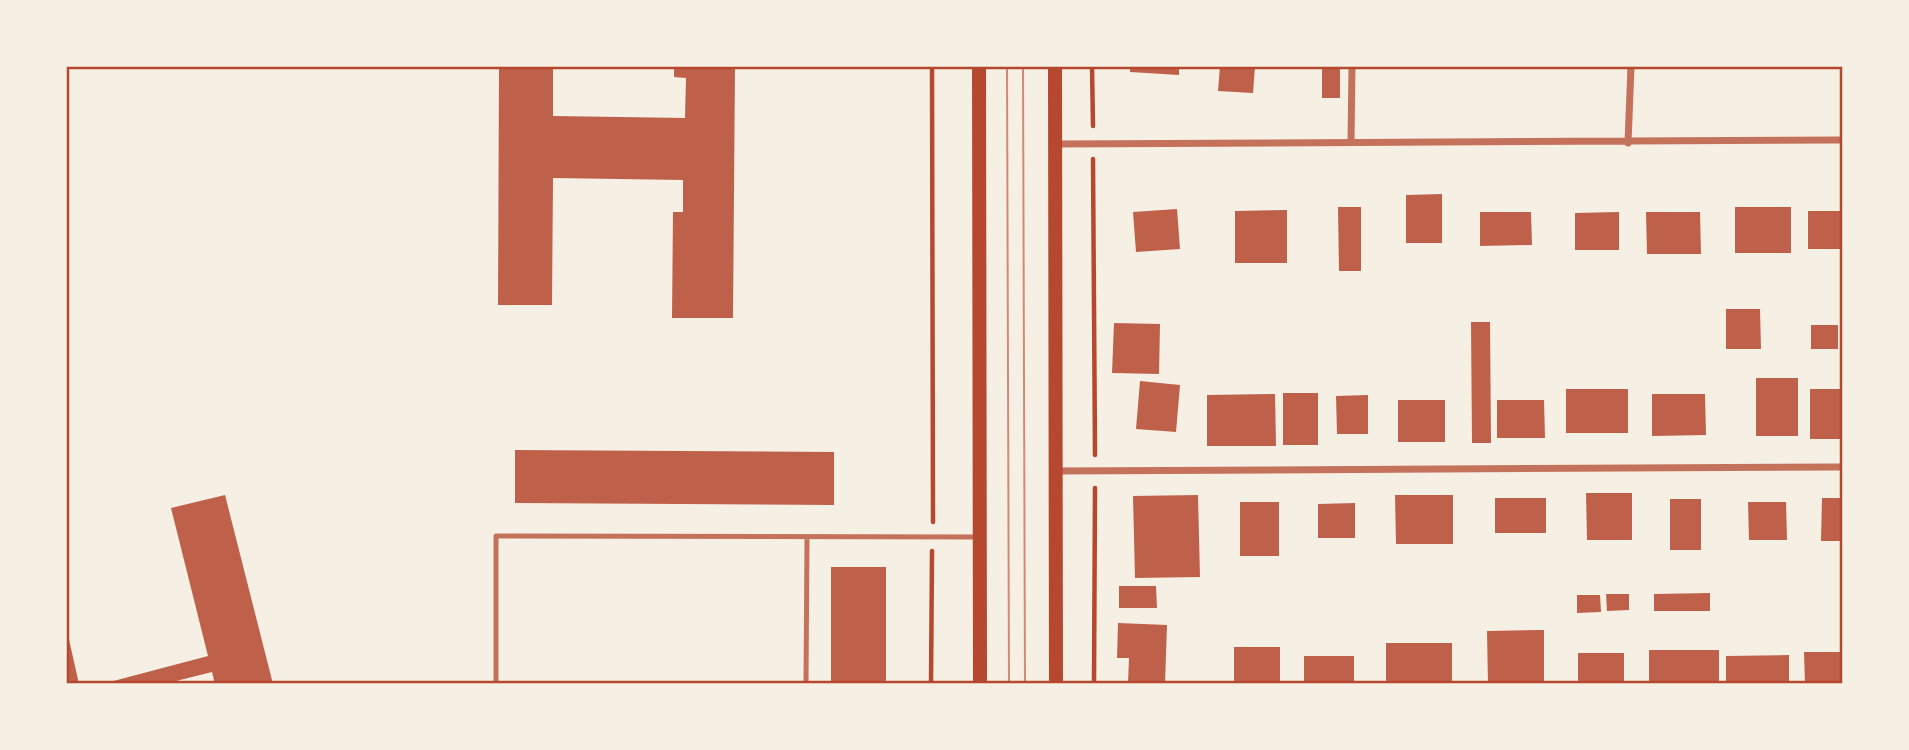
<svg xmlns="http://www.w3.org/2000/svg" width="1909" height="750" viewBox="0 0 1909 750" font-family="'IBM Plex Sans',sans-serif">
	<style>
		.building { fill: #bf614a }
		.lines { fill: none; stroke-linecap: round; stroke-linejoin: round }
		.path { stroke: #b5482f; stroke-width: 4.5 }
		.service { stroke: #c5725c; stroke-width: 5 }
		.minor { stroke: #c5725c; stroke-width: 7 }
		.secondary { stroke: #b5482f; stroke-width: 14 }
		.tram { stroke: #cf8b77; stroke-width: 2 }
		.neatline { fill: none; stroke: #b5482f; stroke-width: 2.5 }
	</style>
	<rect width="100%" height="100%" fill="#f6efe4"/>
	<path class="building" d="M499,66H553V116L685,118L686,78L674,77V66H735L733,318H672L673,212H683V180L553,178L552,305H498Z
		M1130,66H1179V75L1130,72Z
		M1220,66H1255L1253,93L1218,91Z
		M1322,66H1340V98H1322Z
		M1442,194V243H1406V195Z
		M1338,207H1361V271H1339Z
		M1735,207H1791V253H1735Z
		M1177,209L1180,249L1136,252L1133,212Z
		M1287,210V263H1235V211Z
		M1808,211H1842V249H1808Z
		M1480,212H1531L1532,245L1480,246Z
		M1619,212V250H1575V213Z
		M1646,212H1700L1701,254H1647Z
		M1726,309H1760L1761,349H1726Z
		M1471,322H1490L1491,443H1472Z
		M1114,323L1160,324L1159,374L1112,373Z
		M1811,325H1838V349H1811Z
		M1756,378H1798V436H1756Z
		M1140,381L1180,385L1176,432L1136,429Z
		M1566,389H1628V433H1566Z
		M1810,389H1842V439H1810Z
		M1283,393H1318V445H1283Z
		M1275,394L1276,446H1207V395Z
		M1652,394H1705L1706,435L1652,436Z
		M1368,395V434H1337L1336,396Z
		M1398,400H1445V442H1398Z
		M1497,400H1544L1545,438H1497Z
		M515,450L834,452V505L515,503Z
		M1586,493H1632V540H1587Z
		M225,495L273,684H215L212,672L164,684H102L208,656L171,508Z
		M1198,495L1200,577L1135,578L1133,496Z
		M1395,495H1453V544H1396Z
		M1495,498H1546V533H1495Z
		M1822,498H1842V541H1821Z
		M1670,499H1701V550H1670Z
		M1240,502H1279V556H1240Z
		M1748,502H1786L1787,540H1749Z
		M1355,503V538H1318V504Z
		M831,567H886V684H831Z
		M1119,586H1156L1157,608H1119Z
		M1710,593V611H1654V594Z
		M1606,594H1629V610L1607,611Z
		M1577,595H1600L1601,612L1577,613Z
		M1118,623L1167,625L1165,684L1128,683L1129,658H1117Z
		M1544,630V684H1488L1487,631Z
		M66,635H68L79,684H66Z
		M1386,643H1452V684H1386Z
		M1234,647H1280V684H1234Z
		M1649,650H1719V684H1649Z
		M1804,652H1842V684H1805Z
		M1578,653H1624V684H1578Z
		M1789,655V684H1726V656Z
		M1304,656H1354V684H1304Z"/>
	<g class="lines">
		<path class="path" d="M932,66L933,522
			M1092,66L1093,126
			M1093,159L1095,455
			M931,684L932,551
			M1094,684L1095,488"/>
		<path class="service" d="M496,684V536L977,537
			M806,684L807,537"/>
		<path class="minor" d="M1351,142L1352,66
			M1628,143L1631,66
			M1056,144L1842,140
			M1056,471L1842,467"/>
		<path class="secondary" d="M979,66L980,684
			M1055,66L1056,684"/>
		<path class="tram" d="M1007,66L1009,684
			M1023,66L1025,684"/>
	</g>
	<rect width="1909" height="750" fill="none" stroke="#f6efe4" stroke-width="136"/>
	<rect x="68" y="68" width="1773" height="614" class="neatline"/>
</svg>
